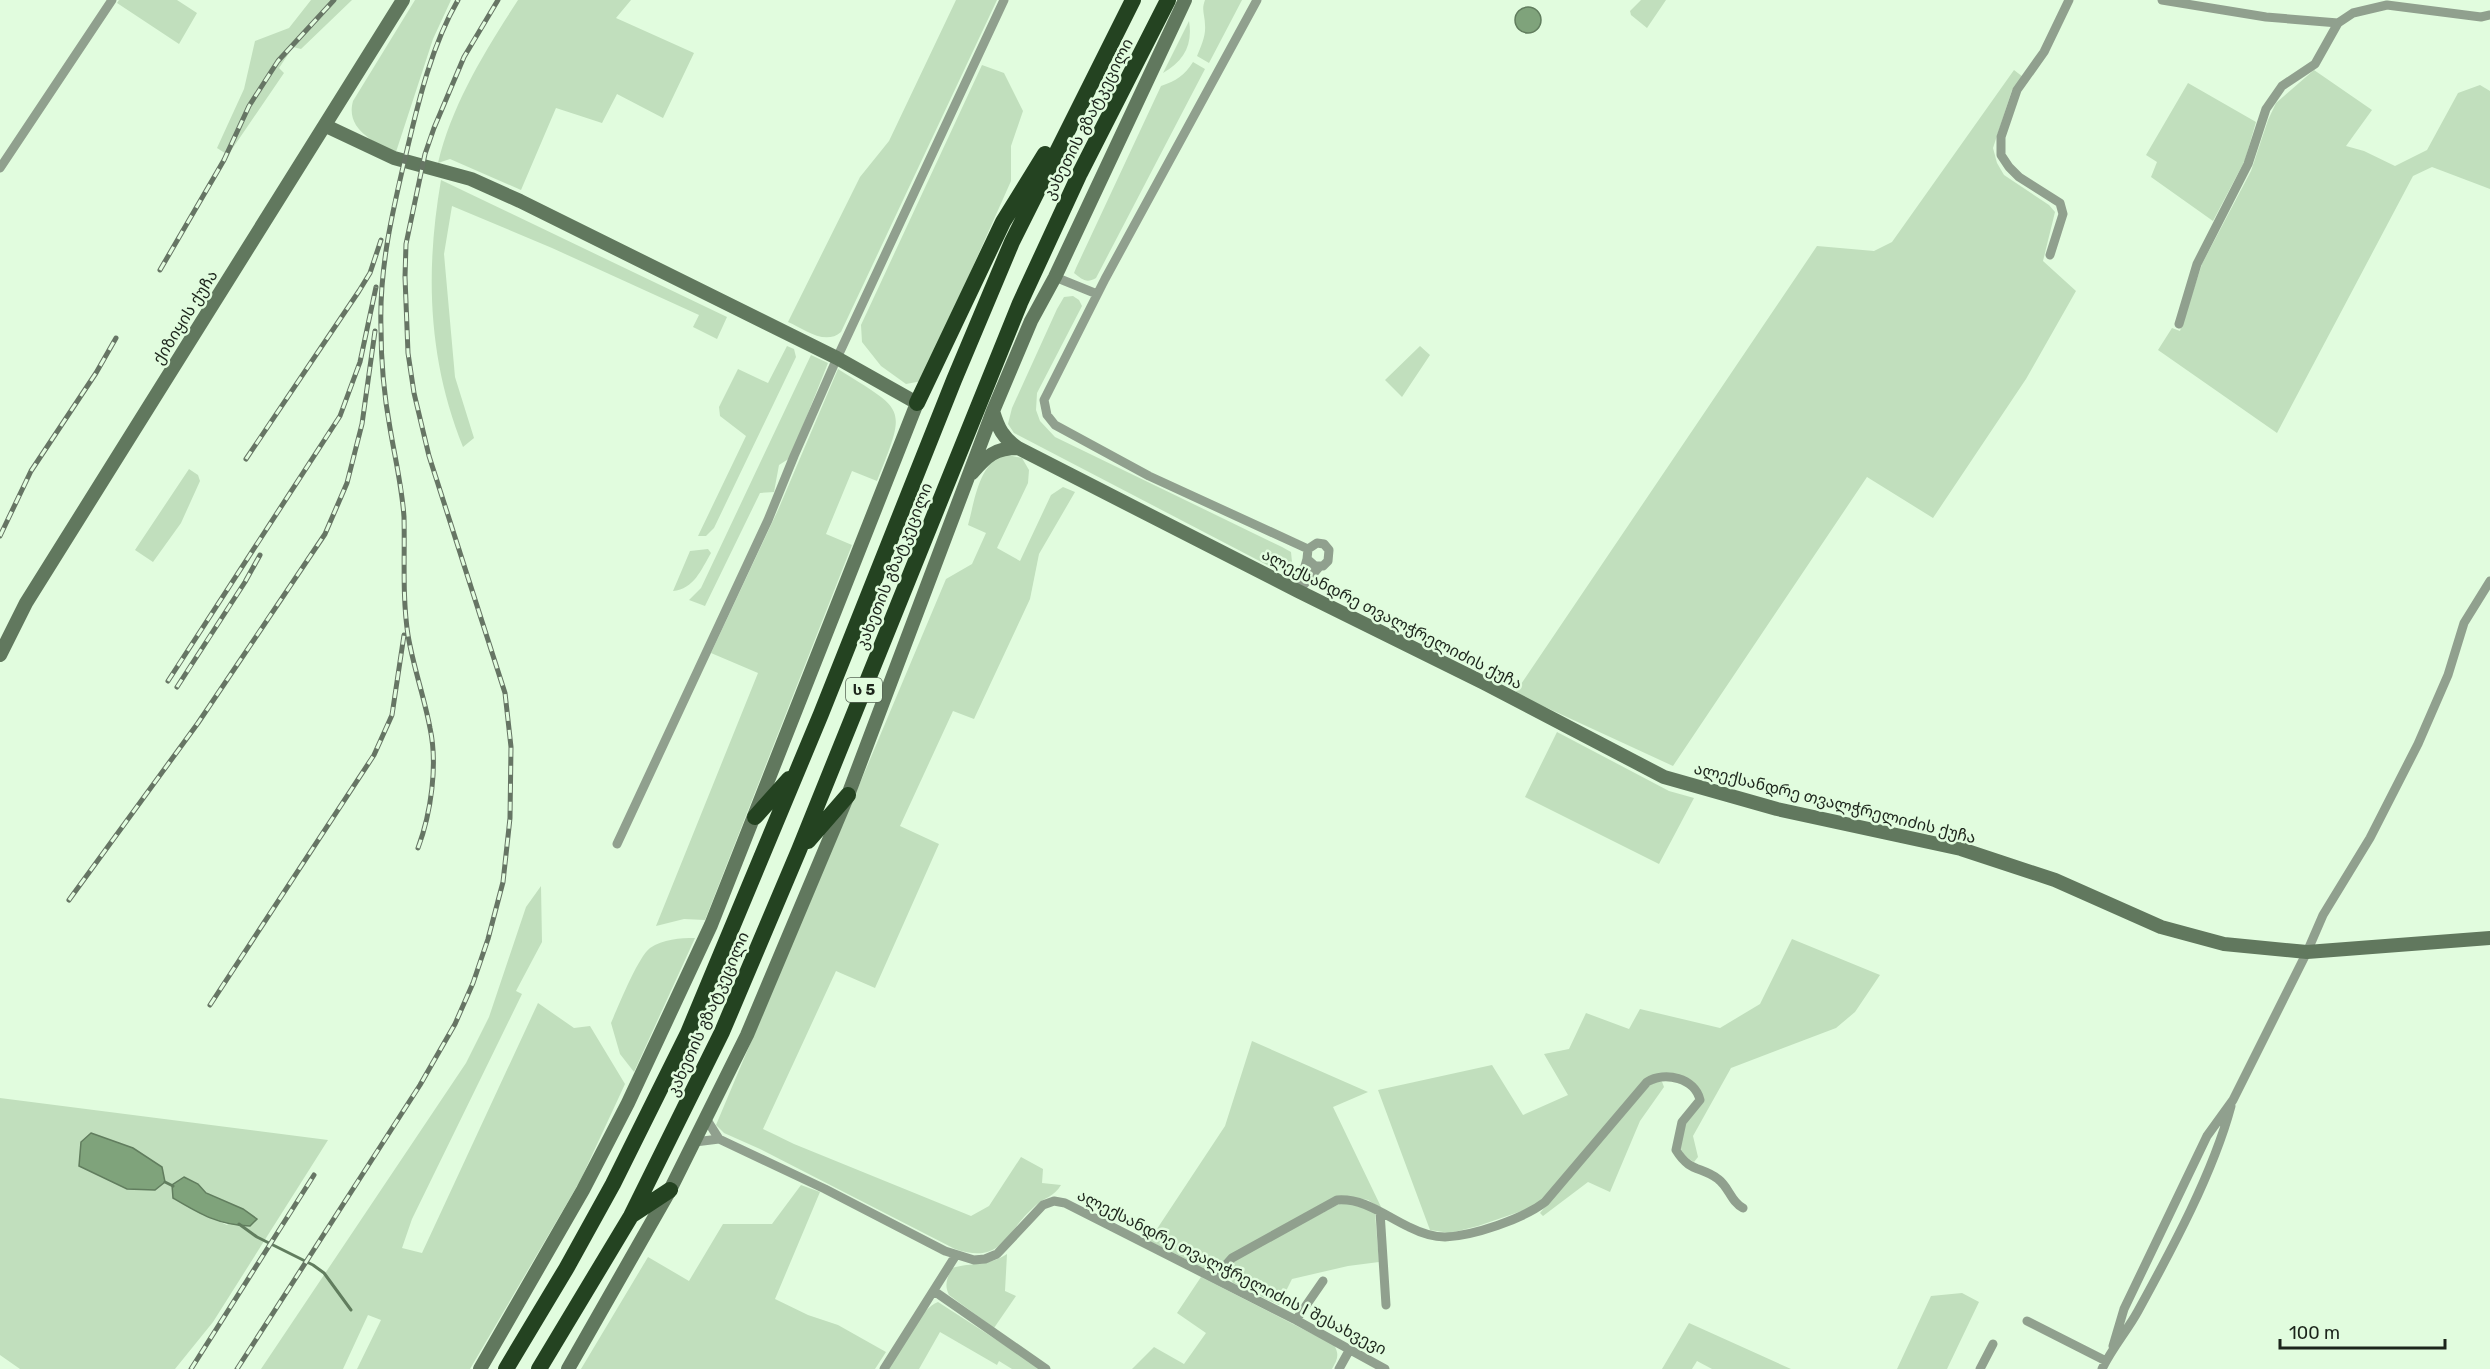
<svg xmlns="http://www.w3.org/2000/svg" width="2490" height="1369" viewBox="0 0 2490 1369" font-family="Rubik,'Noto Sans Georgian',sans-serif">
	<style>
		.green { fill: #c1dfbd; fill-rule: evenodd }
		.water { fill: #7fa37b; stroke: #617d5e; stroke-width: 1.5 }
		.lines { fill: none; stroke-linecap: round; stroke-linejoin: round }
		.stream { stroke: #617d5e; stroke-width: 3 }
		.street { stroke: #90a08e; stroke-width: 9 }
		.secondary { stroke: #61785e; stroke-width: 14 }
		.highway { stroke: #244321; stroke-width: 16 }
		.rail-casing { stroke: #667564; stroke-width: 5 }
		.rail { stroke: #e1fcde; stroke-width: 3; stroke-dasharray: 9; stroke-linecap: butt }
		.labels { text-anchor: middle; dominant-baseline: central; stroke-width: 5; stroke-linejoin: round; paint-order: stroke }
		.shield { fill: #e1fcde; stroke: #576656; stroke-width: 1.5 }
		.shield-label { font-size: 15px; font-weight: bold; fill: #1c251b }
		.street-label { font-size: 16px; fill: #1c251b; stroke: #e1fcde }
	</style>
	<rect width="100%" height="100%" fill="#e1fcde"/>
	<path class="green" d="M119,0H177L197,13L179,44L117,3Z
		M311,0H352L301,49L293,47L279,68L284,73L228,155L217,148L244,89L255,41L289,28Z
		M415,0H451L433,39L395,155C375,141 345,130 353,101Z
		M518,0H631L616,18L694,53L663,118L617,94L602,123L556,108L521,190L450,159L438,163C452,104 485,51 518,0Z
		M956,0H997L841,332C825,346 804,329 788,322L860,177L889,141Z
		M1205,0H1242L1209,63L1197,56C1201,46 1206,36 1205,25C1205,15 1201,10 1205,0Z
		M1641,0H1666L1647,28L1631,15L1630,11Z
		M1189,21C1193,45 1184,61 1163,73Z
		M1193,62L1205,69L1096,278C1086,284 1082,279 1074,273L1076,268L1161,86C1176,81 1185,75 1193,62Z
		M982,65L1004,73L1023,111L1011,146V181L922,381L906,384L881,366L862,342L861,325Z
		M2014,70L2023,77L2012,90L1993,148L1997,163L2004,175L2049,205L2055,212L2043,261L2076,291L2026,379L1933,518L1867,477L1673,766L1515,693L1817,246L1874,251L1892,242Z
		M2314,70L2372,110L2346,146L2364,151L2395,166L2427,150L2458,93L2480,85L2490,91V189L2432,167L2413,176L2277,433L2158,350L2172,328L2180,331L2202,264L2251,171L2268,120L2276,103Z
		M2188,83L2256,122L2245,160L2213,221L2151,177L2157,162L2146,155Z
		M441,180L727,317L717,339L693,327L699,315L552,248L452,206L444,254L455,377L474,438L463,447C428,360 425,272 441,180Z
		M1073,296L1079,300L1082,306L1037,393L1036,410L1040,421L1055,437L1282,547L1291,552L1292,562L1286,571L1273,568L1014,433L1008,424L1012,408L1057,309L1064,297Z
		M787,346L794,349L796,357L714,528L706,536H698L746,436L720,416L719,407L738,369L768,383Z
		M1420,346L1430,355L1402,397L1385,380Z
		M811,355L828,363L790,458L779,465L774,492L760,493L705,606L689,600L701,588Z
		M838,369C906,412 907,405 877,481L852,471L826,534L852,545L705,920L684,919L656,926L758,673L711,653L778,510Z
		M1003,454L1022,458L1029,470L1028,483L997,548L1020,561L1051,495L1063,487L1075,492L1039,554L1030,599L974,719L953,711L900,826L939,844L875,988L836,971L763,1129L794,1144L971,1216L989,1206L1021,1157L1043,1169L1042,1183L1061,1185C1054,1197 1045,1197 1035,1206C1005,1232 1003,1265 955,1249L760,1149L724,1133L716,1125L946,579L972,564L986,533L968,525C975,500 978,467 1003,454Z
		M189,469L198,475L200,481L181,523L153,562L135,550Z
		M708,549L711,553C701,570 694,589 673,591L690,551Z
		M1557,732L1669,791L1694,798L1659,864L1525,797Z
		M541,886L542,942L516,991L522,994L412,1219L402,1248L422,1253L538,1003L574,1028L590,1026L625,1084L580,1181L470,1369H357L381,1320L368,1315L343,1369H261L466,1063L489,1017L526,907Z
		M695,938L634,1072L620,1054L611,1023C618,1007 638,957 650,948C663,939 680,938 695,938Z
		M1792,939L1880,975L1855,1012L1836,1028L1731,1068L1693,1136L1698,1157L1694,1162C1664,1145 1688,1119 1703,1101C1698,1077 1675,1070 1652,1075L1547,1196L1533,1207L1478,1226L1450,1233L1430,1230L1378,1090L1492,1065L1523,1115L1568,1095L1544,1054L1569,1049L1586,1013L1629,1029L1640,1009L1720,1028L1760,1004Z
		M1252,1041L1368,1092L1333,1107L1382,1209L1368,1200L1345,1196L1327,1203L1233,1254L1211,1272L1149,1241L1225,1126Z
		M1661,1079L1664,1087L1640,1121L1610,1192L1588,1182L1543,1216L1540,1213L1649,1086Z
		M0,1098L328,1140L213,1322L175,1369H20L0,1355ZM198,1184L206,1193L243,1209L227,1225L195,1211L173,1198Z
		M801,1185L820,1192L775,1299L808,1315L838,1325L886,1352L875,1369H581L648,1257L689,1281L723,1224H772Z
		M1352,1203L1375,1213L1379,1262L1348,1266L1292,1279L1279,1305L1233,1283C1226,1275 1229,1269 1233,1261L1339,1204Z
		M1007,1254L1005,1291L1016,1296L994,1328L949,1295C944,1285 947,1278 952,1268C973,1262 987,1267 1007,1254Z
		M1201,1277L1334,1345C1340,1355 1337,1360 1332,1369H1132L1154,1347L1184,1364L1206,1333L1177,1313Z
		M1962,1293L1979,1302L1947,1369H1897L1931,1296Z
		M938,1302L1029,1361L1039,1369H1012L999,1361L997,1365L940,1332L919,1369H888C898,1353 921,1307 938,1302Z
		M1689,1323L1791,1369H1712L1697,1361L1692,1369H1662Z"/>
	<path class="water" d="M1515 20a13 13 0 1 1 26 0a13 13 0 1 1-26 0Z
		M91,1133L133,1148L162,1167L165,1182L155,1190L127,1189L79,1166L81,1142Z
		M184,1177L198,1184L206,1193L243,1209L257,1219L250,1226C218,1225 200,1214 173,1198L172,1185Z"/>
	<g class="lines">
		<path class="stream" d="M165,1182L173,1186
			M239,1224L257,1237L313,1265L324,1273L351,1310"/>
		<path class="street" d="M1257,0L1105,279L1044,400L1047,415L1055,425L1149,476L1308,549
			M2162,0L2266,17L2338,23L2353,13L2387,5L2481,17L2490,15
			M0,168L112,0
			M2050,255L2063,214L2060,203L2019,177L2009,167L2001,155V137L2017,90L2044,52L2069,0
			M1055,277L1097,294
			M2179,324L2197,264L2248,164L2266,109L2282,86L2315,64L2338,23
			M1300,589L1320,566
			M1298,591L1307,559L1308,549L1317,543L1324,544L1329,550L1328,561L1323,566H1315L1307,559
			M617,844L768,520L794,456L837,358L1004,0
			M707,1120L719,1139
			M695,1142L719,1139L825,1189L945,1251L974,1260L985,1259L997,1254L1043,1205L1054,1201L1065,1203L1296,1320L1385,1369
			M1380,1212L1386,1305
			M1219,1281L1224,1267L1232,1258L1337,1200C1365,1198 1385,1216 1409,1227C1419,1232 1434,1237 1445,1237C1473,1236 1523,1219 1545,1202L1647,1082C1665,1071 1695,1078 1700,1100L1682,1122L1676,1150C1690,1173 1701,1166 1718,1179C1729,1187 1731,1202 1743,1208
			M934,1291L1046,1369
			M1296,1320L1323,1281
			M2027,1321L2106,1361
			M2113,1346L2124,1309L2207,1136L2233,1100L2307,952L2323,915L2370,838L2418,744L2448,675L2464,623L2490,581
			M884,1369L956,1255
			M1339,1369L1350,1349
			M1980,1369L1993,1344
			M2102,1369C2112,1348 2127,1331 2138,1311C2172,1249 2213,1173 2231,1106"/>
		<path class="secondary" d="M326,126L394,158L471,179L520,201L837,358L917,403L711,925L628,1103L583,1190L480,1369
			M993,411C998,428 1003,438 1018,448L1298,591L1484,683L1664,777L1777,809L1961,849L2055,880L2161,927L2224,944L2307,952L2490,938
			M972,473C987,456 995,448 1018,448
			M0,655L26,603L403,0
			M568,1369L670,1190L747,1035L848,795L993,411L1031,321L1055,277L1185,0"/>
		<path class="highway" d="M917,403L1003,222L1045,154
			M755,817L789,779
			M808,841L848,795
			M632,1215L670,1190
			M506,1369L566,1269L613,1184L688,1033L821,714L954,380L1012,242L1133,0
			M539,1369L631,1216L722,1032L799,850L1020,303L1080,173L1168,0"/>
		<g class="rail-casing">
			<path id="rail" d="M160,270L224,160L249,106L278,61L334,0
				M246,459L359,291L370,273L381,240
				M0,536L31,471L96,373L116,338
				M168,681L340,416L360,362L376,287
				M177,687L245,582L260,555
				M418,848C431,813 438,765 430,728C424,696 413,666 408,635C402,596 405,556 404,517C402,487 395,458 390,428C384,395 381,361 381,328C379,267 393,209 407,150C419,99 432,45 458,0
				M69,900L198,723L325,534L347,483L362,424L375,331
				M210,1005L374,755L392,715L404,635
				M191,1369L314,1175
				M237,1369L420,1085L455,1024L473,983L488,939L503,882L510,818L511,747L505,693L429,456L414,393L408,353L405,277L406,244L425,154L434,128L464,57L498,0"/>
		</g>
		<use href="#rail" class="rail"/>
	</g>
	<g class="labels">
		<rect class="shield" x="846" y="678" width="36" height="24" rx="4.5"/>
		<g class="shield-label">
			<text x="864" y="690">ს 5</text>
		</g>
		<g class="street-label">
			<text transform="translate(1088 119) rotate(-63)">კახეთის გზატკეცილი</text>
			<text transform="translate(185 317) rotate(-58)">ქიზიყის ქუჩა</text>
			<text transform="translate(894 566) rotate(-68)">კახეთის გზატკეცილი</text>
			<text transform="translate(1392 619) rotate(27)">ალექსანდრე თვალჭრელიძის ქუჩა</text>
			<text transform="translate(1835 803) rotate(14)">ალექსანდრე თვალჭრელიძის ქუჩა</text>
			<text transform="translate(708 1014) rotate(-66)">კახეთის გზატკეცილი</text>
			<text transform="translate(1232 1272) rotate(27)">ალექსანდრე თვალჭრელიძის I შესახვევი</text>
		</g>
	</g>
	<path d="M2280 1339v9h165v-9" fill="none" stroke="#1c251b" stroke-width="3"/>
	<text x="2289" y="1339" font-size="18" fill="#1c251b" stroke="#e1fcde" stroke-width="4.5" paint-order="stroke">100 m</text>
</svg>
